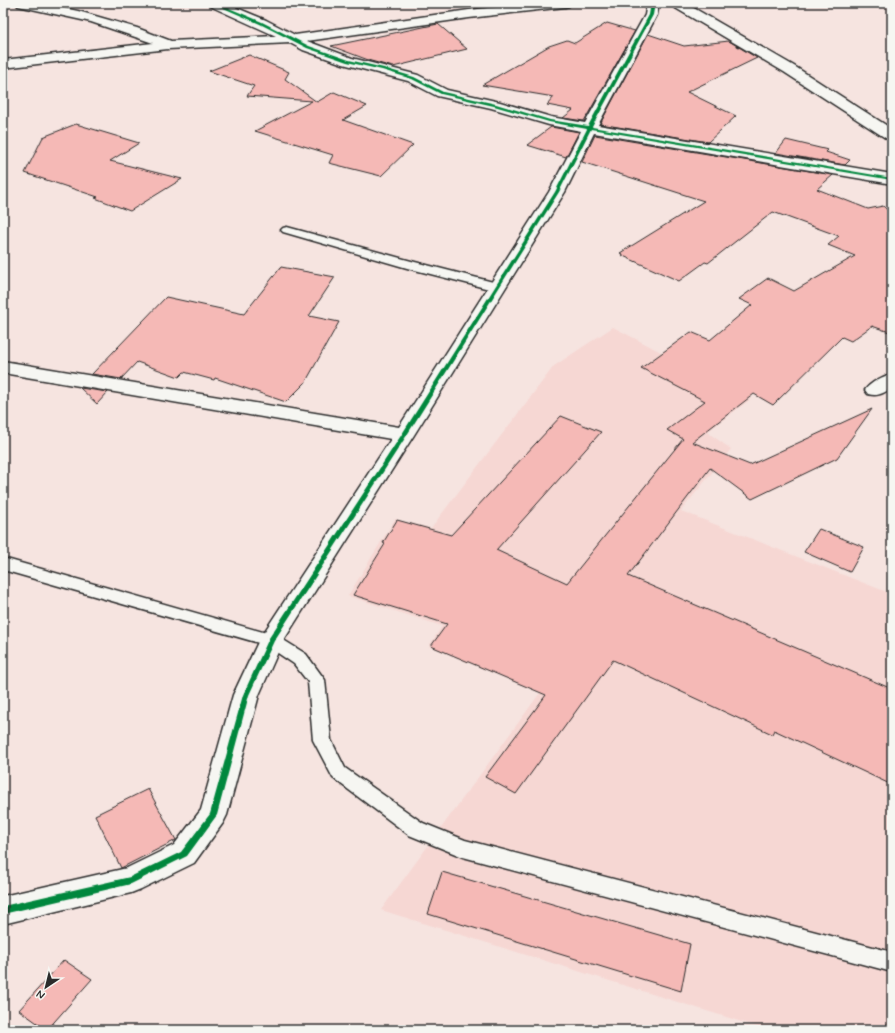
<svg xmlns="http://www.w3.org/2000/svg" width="895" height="1033" viewBox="0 0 895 1033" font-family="Mynerve,sans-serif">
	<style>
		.built { fill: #f6d7d3 }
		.building { fill: #f5b9b6; stroke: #2b2b2b }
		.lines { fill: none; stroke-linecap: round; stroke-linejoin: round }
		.lane-casing { stroke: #2b2b2b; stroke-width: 3 }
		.street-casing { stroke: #2b2b2b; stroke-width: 3 }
		.lane { fill: #f6f6f2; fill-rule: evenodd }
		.street { fill: #f6f6f2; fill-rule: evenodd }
		.cycleway-casing { stroke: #f6f6f2; stroke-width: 2 }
		.cycleway { fill: #00873e; fill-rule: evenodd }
	</style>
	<rect width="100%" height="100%" fill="#f6e4e0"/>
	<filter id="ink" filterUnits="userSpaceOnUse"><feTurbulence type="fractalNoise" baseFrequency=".025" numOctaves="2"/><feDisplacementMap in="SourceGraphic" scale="8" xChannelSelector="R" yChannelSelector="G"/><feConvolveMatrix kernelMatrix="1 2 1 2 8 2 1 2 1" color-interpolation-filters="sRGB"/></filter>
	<g filter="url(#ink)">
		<path class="built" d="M613,327L751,399L707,432L731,449L681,511L892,594V1030H768L381,910L540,693L429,646L442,626L348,596L395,519L431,528L554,366Z"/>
		<path class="building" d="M607,23L635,31L584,121L563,118L573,110L547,105L554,97L482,85L549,46L567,40L575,43Z
			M438,24L467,49L393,67L371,61L331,46Z
			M648,34L684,46L729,41L757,58L687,92L736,116L708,142L600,124Z
			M249,55L289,72L285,79L317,102L334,92L367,106L343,120L413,145L381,176L329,163L333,155L255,131L312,101L247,96L254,86L209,71Z
			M76,124L139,143L110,161L182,179L130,211L95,198L98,197L25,173L43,137Z
			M551,127L579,132L566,157L527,145Z
			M595,135L833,175L817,189L868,209L883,206L892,214V333L872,326L851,341L842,337L773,405L754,394L692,442L750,465L872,409L837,458L752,499L710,468L628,576L892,689V785L774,730L772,734L613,660L516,794L485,777L546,695L431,646L447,624L353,595L385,544L383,543L397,520L451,535L561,416L601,432L496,550L567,583L683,439L667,430L705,401L641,368L691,332L710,340L752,305L739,299L768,278L794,291L855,256L828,245L839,236L773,212L708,263L705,262L679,281L621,255L622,254L620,253L704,201L582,162Z
			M786,140L828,150L826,152L850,160L845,165L776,153Z
			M281,267L335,277L309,316L339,322L305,383L286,402L215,378L214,380L184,372L179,377L137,362L121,379L92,374L166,297L244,314Z
			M80,388L108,392L97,404Z
			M819,529L864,547L850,572L804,552Z
			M148,789L176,840L121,868L95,815Z
			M442,872L690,944L681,991L428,914Z
			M64,960L92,979L47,1030L19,1010Z"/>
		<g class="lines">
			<g class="lane-casing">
				<path id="lane" d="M287,227L415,262L501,284L503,287L501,290L497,291L407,268L283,232L281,230L283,228Z
					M3,558L277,636L306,654L325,680L331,740L345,768L423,823L465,840L892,952V972L463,857L409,835L333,778L313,740L308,682L294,664L266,645L3,570Z"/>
			</g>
			<g class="street-casing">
				<path id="street" d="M16,3H40L78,11L137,28L171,41L276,36L210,6L208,3H225L266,20L295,35L469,10L532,3H571L569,6L565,7L469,18L307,41L352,58L418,75L447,90L500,102L551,117L585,123L645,15L647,3H659L657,15L598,125L892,174V184L594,133L565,192L414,435L282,643L259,695L227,815L223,823L194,863L141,889L131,893L3,924V896L127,868L174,845L201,810L233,695L259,640L391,439L3,373V361L399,427L549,192L581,131L549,125L491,108L437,96L408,81L343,64L303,50L290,43L168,49L3,68V60L153,43L91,22L18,6Z
					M670,3H685L794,66L892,129V140L887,139L784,72L672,6Z
					M892,374V388C883,393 878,397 868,394L865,390C871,382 883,376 892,374Z"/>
			</g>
			<use href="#lane" class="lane"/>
			<use href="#street" class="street"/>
			<g class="cycleway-casing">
				<path id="cycleway" d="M212,3H217L262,22L309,46L349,60L384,68L414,77L443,92L496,104L550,120L588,126L649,15L651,3H655L653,15L592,127L892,178V180L591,129L559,192L407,435L274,641L249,695L217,815L187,856L131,884L3,914V906L130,877L181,852L210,814L243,695L269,638L402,434L555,192L587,129L549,122L494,106L441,94L412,79L382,70L347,62L307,48L260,24Z"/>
			</g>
			<use href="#cycleway" class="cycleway"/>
		</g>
	</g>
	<rect width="895" height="1033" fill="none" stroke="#f6f6f2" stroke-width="16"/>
	<rect x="8" y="8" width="879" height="1017" fill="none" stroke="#2b2b2b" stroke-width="1.5" filter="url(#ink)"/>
	<g transform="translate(46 987) rotate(215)" stroke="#f6f6f2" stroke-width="3" paint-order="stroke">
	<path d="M0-3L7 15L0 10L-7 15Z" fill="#2b2b2b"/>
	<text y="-6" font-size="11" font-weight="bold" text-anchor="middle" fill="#2b2b2b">N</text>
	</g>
</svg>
